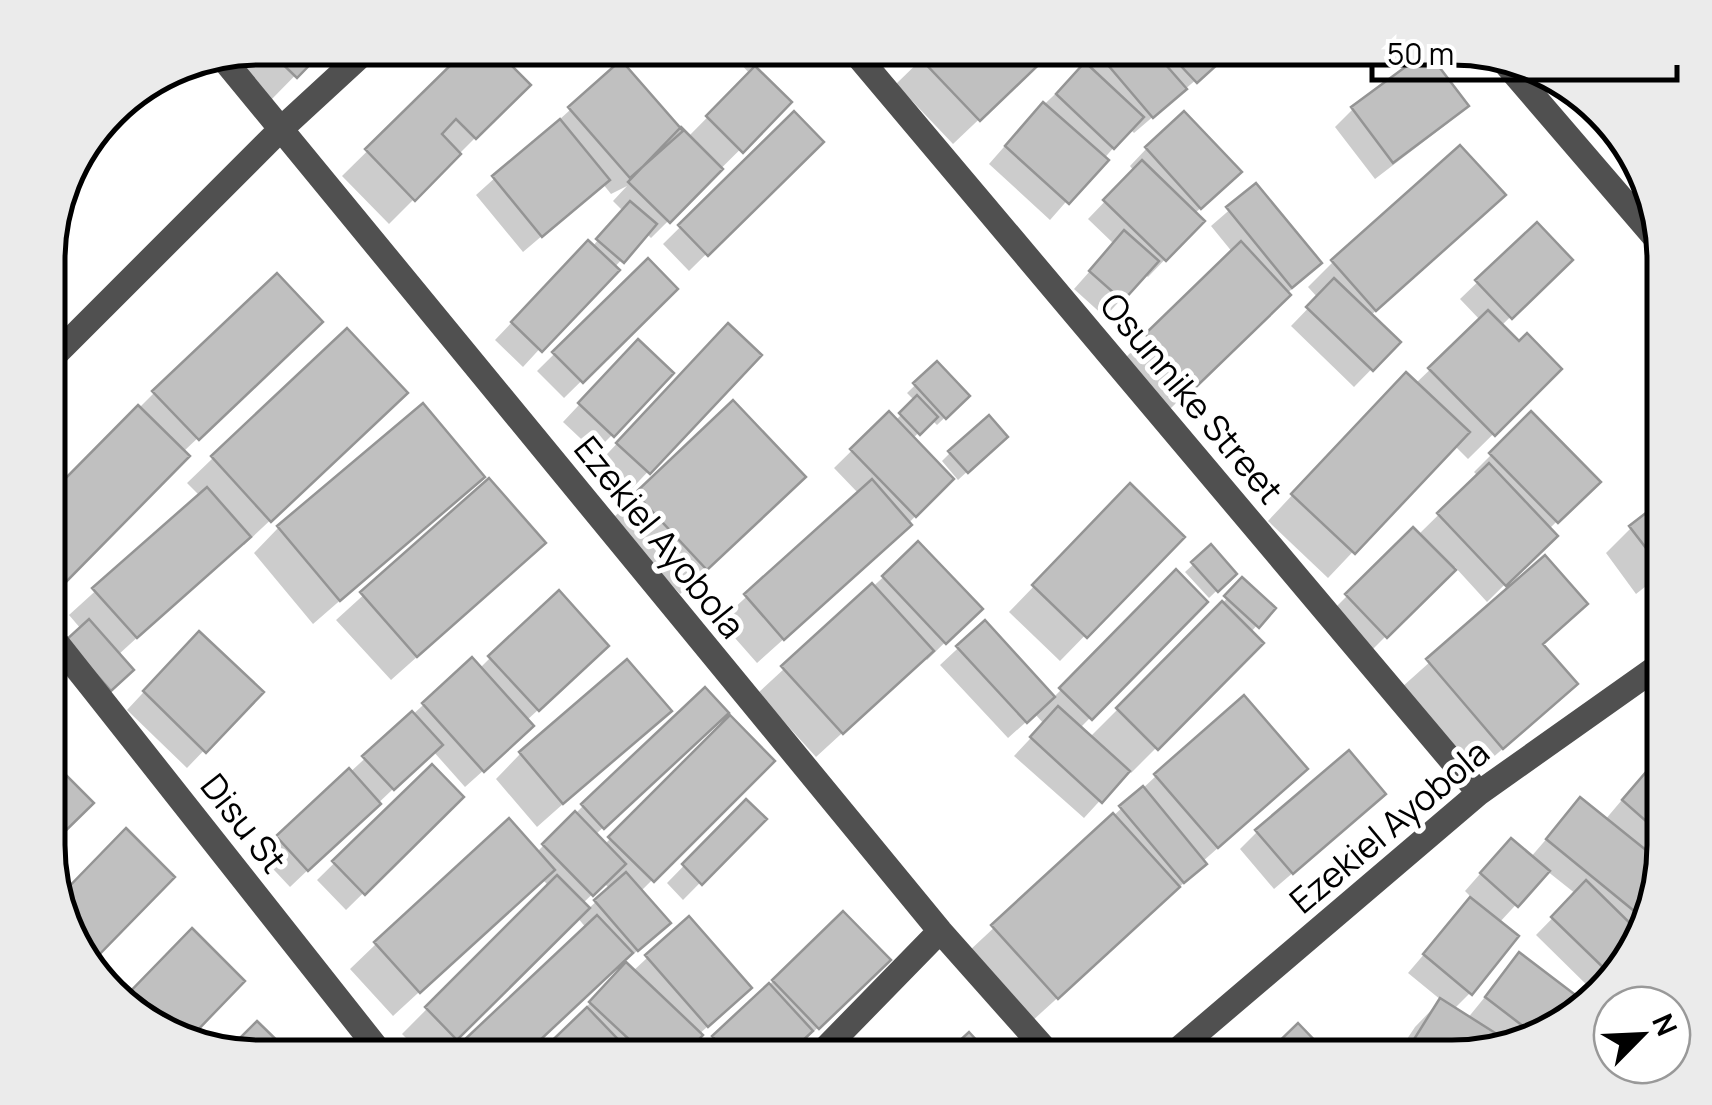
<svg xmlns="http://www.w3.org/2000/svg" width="1712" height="1105" viewBox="0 0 1712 1105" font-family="Manrope,sans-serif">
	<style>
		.shadow { fill: #0003; fill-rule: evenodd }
		.building { fill: #c0c0c0; stroke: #949494; stroke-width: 2.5 }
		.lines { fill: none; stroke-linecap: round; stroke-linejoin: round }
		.minor { stroke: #505050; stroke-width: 25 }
		.labels { text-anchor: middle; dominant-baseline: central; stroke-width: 10; stroke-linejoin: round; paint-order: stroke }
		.street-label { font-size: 35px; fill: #000; stroke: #fff }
		.rim { fill: none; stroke: #000; stroke-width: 5 }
	</style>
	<rect width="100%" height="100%" fill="#fff"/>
	<path class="shadow" d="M260,48H322L270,101L231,53Z
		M472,48H491L528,85L389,224L342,176Z
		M571,48H599L585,62Z
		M726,48H773L752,66L788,102L651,238L646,233L523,367L495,340L571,260L592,247L623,211L613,201L627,186L611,194L603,184L523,252L476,195L621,64L687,138L750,74Z
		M866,48H902L883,65Z
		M933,48H1054L953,144L896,84Z
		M1103,48H1220L1226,54L1134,133L1130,129L1050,220L989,164L1026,122Z
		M1427,54L1466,106L1448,123L1375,179L1335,127L1353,109Z
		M1556,79L1571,84L1600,115L1593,121Z
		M794,115L820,142L689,271L663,244Z
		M1147,148L1221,190L1194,214L1202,221L1148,277L1144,274L1105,317L1074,289L1114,244L1088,219L1134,171L1130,166Z
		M1256,187L1301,280L1169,410L1122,361L1233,253L1211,226Z
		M1477,221L1370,316L1398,342L1354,387L1291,326L1318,298L1308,287L1333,262Z
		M1537,225L1569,260L1501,326L1518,344L1559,369L1468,459L1454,445L1328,578L1268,521L1381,400L1415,384L1481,321L1460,299Z
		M648,261L675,289L564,398L537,371Z
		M294,347L183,452L186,456L49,595V498L154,393Z
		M703,352L758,355L623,498L593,469Z
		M621,360L612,435L595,452L563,422Z
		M937,364L967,396L937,425L932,420L912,439L951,479L883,550L757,663L720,621L859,494L834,468L889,414L895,421L915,401L907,393Z
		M733,403L777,503L680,594L611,520Z
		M1531,415L1597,482L1548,530L1554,536L1487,602L1455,567L1369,653L1330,613L1413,530L1418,535L1478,476L1474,472Z
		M379,418L244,545L242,542L118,655L114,687L92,706L51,658L81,629L69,615L200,496L187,483L213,458Z
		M1005,437L958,480L942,461L950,453Z
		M1664,453V480L1653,465Z
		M482,477L313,624L254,553L279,527Z
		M488,482L517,568L391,680L336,620Z
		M1130,487L1181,537L1060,661L1009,612Z
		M1664,502V572L1636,594L1606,553L1631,528Z
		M918,545L979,609L927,660L925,657L816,757L758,693Z
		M1211,548L1234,574L1209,598L1185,572Z
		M1545,559L1541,645L1549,709L1476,772L1402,687Z
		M1176,573L1205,602L1079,729L1089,738L1218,609L1242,580L1273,608L1250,633L1260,644L1131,773L1128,770L1084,818L1014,756L1044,724L1035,714L1008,738L940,665L985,623L1053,698Z
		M182,651L260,692L187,768L127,710Z
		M490,658L589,663L526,721L514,743L465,787L433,751L290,887L260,855L471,661L479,669Z
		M668,711L537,827L496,779L521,753Z
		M730,719L772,761L640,892L650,940L623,963L632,972L689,919L732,1005L698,1035L679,1057H538L622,970L617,964L520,1057H450L587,929L577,917L436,1057H425L402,1034L549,886L542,879L393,1016L350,969L376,944L536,853L583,806L708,730L595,835L604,845ZM604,883L610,889L588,909L582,904Z
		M1664,750V855L1657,862L1662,866L1643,921L1634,930L1638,935L1628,964L1596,994L1536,935L1576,894L1547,871L1499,923L1470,993L1453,1010L1467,1019L1519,955L1584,1004L1558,1029L1465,1057H1395L1415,1027L1441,1000L1408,973L1472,898L1465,891L1494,858H1530L1580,800L1605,820Z
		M432,767L461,797L346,910L317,880Z
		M1156,776L1279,794L1202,862L1204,864L1186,881L1031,1022L968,952Z
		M746,802L763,819L683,900L667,883Z
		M1365,811L1274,889L1240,849L1257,832Z
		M843,914L887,960L800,1045L799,1043L783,1057H699L696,1055L714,1038Z"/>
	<path class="building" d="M266,48H326L297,78Z
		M468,48H494L531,85L476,139L456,119L442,134L461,154L415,201L365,149Z
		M929,48H1056L980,121L919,57Z
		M1100,48H1151L1187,89L1153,118L1096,51Z
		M1164,48H1224L1229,54L1197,83Z
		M1427,51L1469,106L1393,163L1351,107Z
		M621,60L683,131L630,178L568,107Z
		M1085,62L1144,117L1114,149L1056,94Z
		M755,66L792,102L743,153L706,116Z
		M1043,102L1109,160L1069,204L1005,146Z
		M794,111L824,142L708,256L678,225Z
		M1184,111L1242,172L1201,209L1145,147Z
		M560,119L610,180L542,237L492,176Z
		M681,127L723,169L670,223L628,182Z
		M1460,145L1506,195L1376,311L1331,260Z
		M1142,160L1205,221L1166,261L1103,200Z
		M1256,183L1322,263L1292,288L1226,207Z
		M630,201L657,224L624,263L596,239Z
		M1537,222L1573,260L1512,319L1475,280Z
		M1124,230L1159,261L1123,301L1089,271Z
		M588,240L620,270L542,352L511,322Z
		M1241,241L1291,295L1196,387L1145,334Z
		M648,258L678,289L583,383L552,352Z
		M277,273L323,322L199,440L152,391Z
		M1334,278L1401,342L1373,371L1306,307Z
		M49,289L65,304L49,319Z
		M1488,310L1519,341L1527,333L1562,369L1495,436L1428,368Z
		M728,323L762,355L650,474L616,443Z
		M347,328L408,393L271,522L211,456Z
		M638,339L674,373L614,437L578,403Z
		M937,361L970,396L946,419L913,383Z
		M1406,372L1470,432L1355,554L1291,494Z
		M917,395L938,417L920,435L899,413Z
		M733,400L806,477L707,570L635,493Z
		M423,403L485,477L340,601L277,526Z
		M138,405L190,456L67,581L49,564V495Z
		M889,411L954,479L916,517L850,449Z
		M1531,411L1601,482L1558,523L1489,453Z
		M989,415L1008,437L968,473L948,451Z
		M1489,463L1558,536L1506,586L1437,513Z
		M489,478L546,543L417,657L360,592Z
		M872,479L912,525L784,640L744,594Z
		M1130,483L1185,537L1087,638L1032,585Z
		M207,487L251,537L137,638L92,588Z
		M1664,499V569L1663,570L1629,526Z
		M1413,527L1456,570L1387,638L1345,594Z
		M918,541L983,609L946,644L882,576Z
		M1211,544L1237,574L1218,592L1191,562Z
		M1545,555L1588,604L1543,644L1578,684L1503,749L1426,659Z
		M1176,569L1208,602L1092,720L1059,688Z
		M1242,577L1276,608L1259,628L1224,596Z
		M872,583L934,651L843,734L781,666Z
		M559,590L609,646L539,711L488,656Z
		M1222,601L1264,643L1158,750L1116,708Z
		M89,619L134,670L111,691L66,640Z
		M985,620L1055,697L1027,723L956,646Z
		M199,631L264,692L206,753L143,691Z
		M472,657L534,726L484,772L422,703Z
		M627,659L672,711L563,804L519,752Z
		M705,687L729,713L604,829L581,804Z
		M1244,695L1308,769L1218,848L1154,774Z
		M1058,706L1130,771L1102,803L1030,737Z
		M412,711L443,745L394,790L362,756Z
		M730,715L775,761L654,882L608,837Z
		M1349,750L1386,794L1293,874L1255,830Z
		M1664,751V837L1622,800Z
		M49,758L94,803L49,847Z
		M432,764L464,797L365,895L332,861Z
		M349,768L381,804L308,871L276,836Z
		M1143,786L1207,864L1184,883L1119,806Z
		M1580,797L1662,863L1644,919L1546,839Z
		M746,799L767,819L702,885L682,864Z
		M575,811L626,864L593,896L542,844Z
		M1113,813L1180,887L1058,999L991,925Z
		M509,818L555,870L420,993L374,942Z
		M126,828L175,877L89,965L76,952L58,898Z
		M1511,838L1550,871L1518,907L1480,873Z
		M626,872L671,923L638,951L594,900Z
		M557,875L590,908L457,1040L425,1007Z
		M1586,880L1639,932L1628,964L1613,977L1551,917Z
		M1470,897L1519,936L1472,995L1423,954Z
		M843,911L891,960L819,1029L772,980Z
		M597,915L633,953L522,1057H474L461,1043Z
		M689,916L752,988L708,1027L645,955Z
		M192,928L245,981L191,1037L141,1021L122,1000Z
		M1519,952L1586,1003L1558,1029L1536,1036L1485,997Z
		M626,962L703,1035L682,1057H648L589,1002Z
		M769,983L813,1031L785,1057H732L712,1036Z
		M1440,998L1511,1043L1465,1057H1432L1411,1044Z
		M587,1007L635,1057H535Z
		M257,1021L294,1057H259L230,1048Z
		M1298,1023L1321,1047L1310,1057H1263Z
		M969,1032L992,1057H942Z"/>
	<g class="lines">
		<path class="minor" d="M851,48L1479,793
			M220,55L940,931L1052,1057
			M1506,64L1664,248
			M49,361L281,129L369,48
			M49,633L384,1057
			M817,1057L940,931
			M1169,1057L1479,793L1664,662"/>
	</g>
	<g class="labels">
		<g class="street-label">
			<text transform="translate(1192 398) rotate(50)">Osunnike Street</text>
			<text transform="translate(660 537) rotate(51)">Ezekiel Ayobola</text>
			<text transform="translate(244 823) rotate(52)">Disu St</text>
			<text transform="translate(1389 826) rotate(-40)">Ezekiel Ayobola</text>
		</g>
	</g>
	<path d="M0 0H1712V1105H0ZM260 65H1452A195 195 0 0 1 1647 260V845A195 195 0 0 1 1452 1040H260A195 195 0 0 1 65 845V260A195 195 0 0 1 260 65Z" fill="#ebebeb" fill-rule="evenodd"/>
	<path class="rim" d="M260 65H1452A195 195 0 0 1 1647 260V845A195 195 0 0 1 1452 1040H260A195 195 0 0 1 65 845V260A195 195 0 0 1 260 65Z"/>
	<g transform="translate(1642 1035) rotate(66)"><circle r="48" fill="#ffffff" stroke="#999999" stroke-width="2.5"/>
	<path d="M0-8L18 38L0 25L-18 38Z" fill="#000000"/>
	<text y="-15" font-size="28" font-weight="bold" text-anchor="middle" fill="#000000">N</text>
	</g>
	<path d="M1372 65v15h305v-15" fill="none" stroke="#000000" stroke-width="5"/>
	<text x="1387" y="65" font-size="30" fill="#000000" stroke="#ffffff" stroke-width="8" paint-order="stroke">50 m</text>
</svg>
